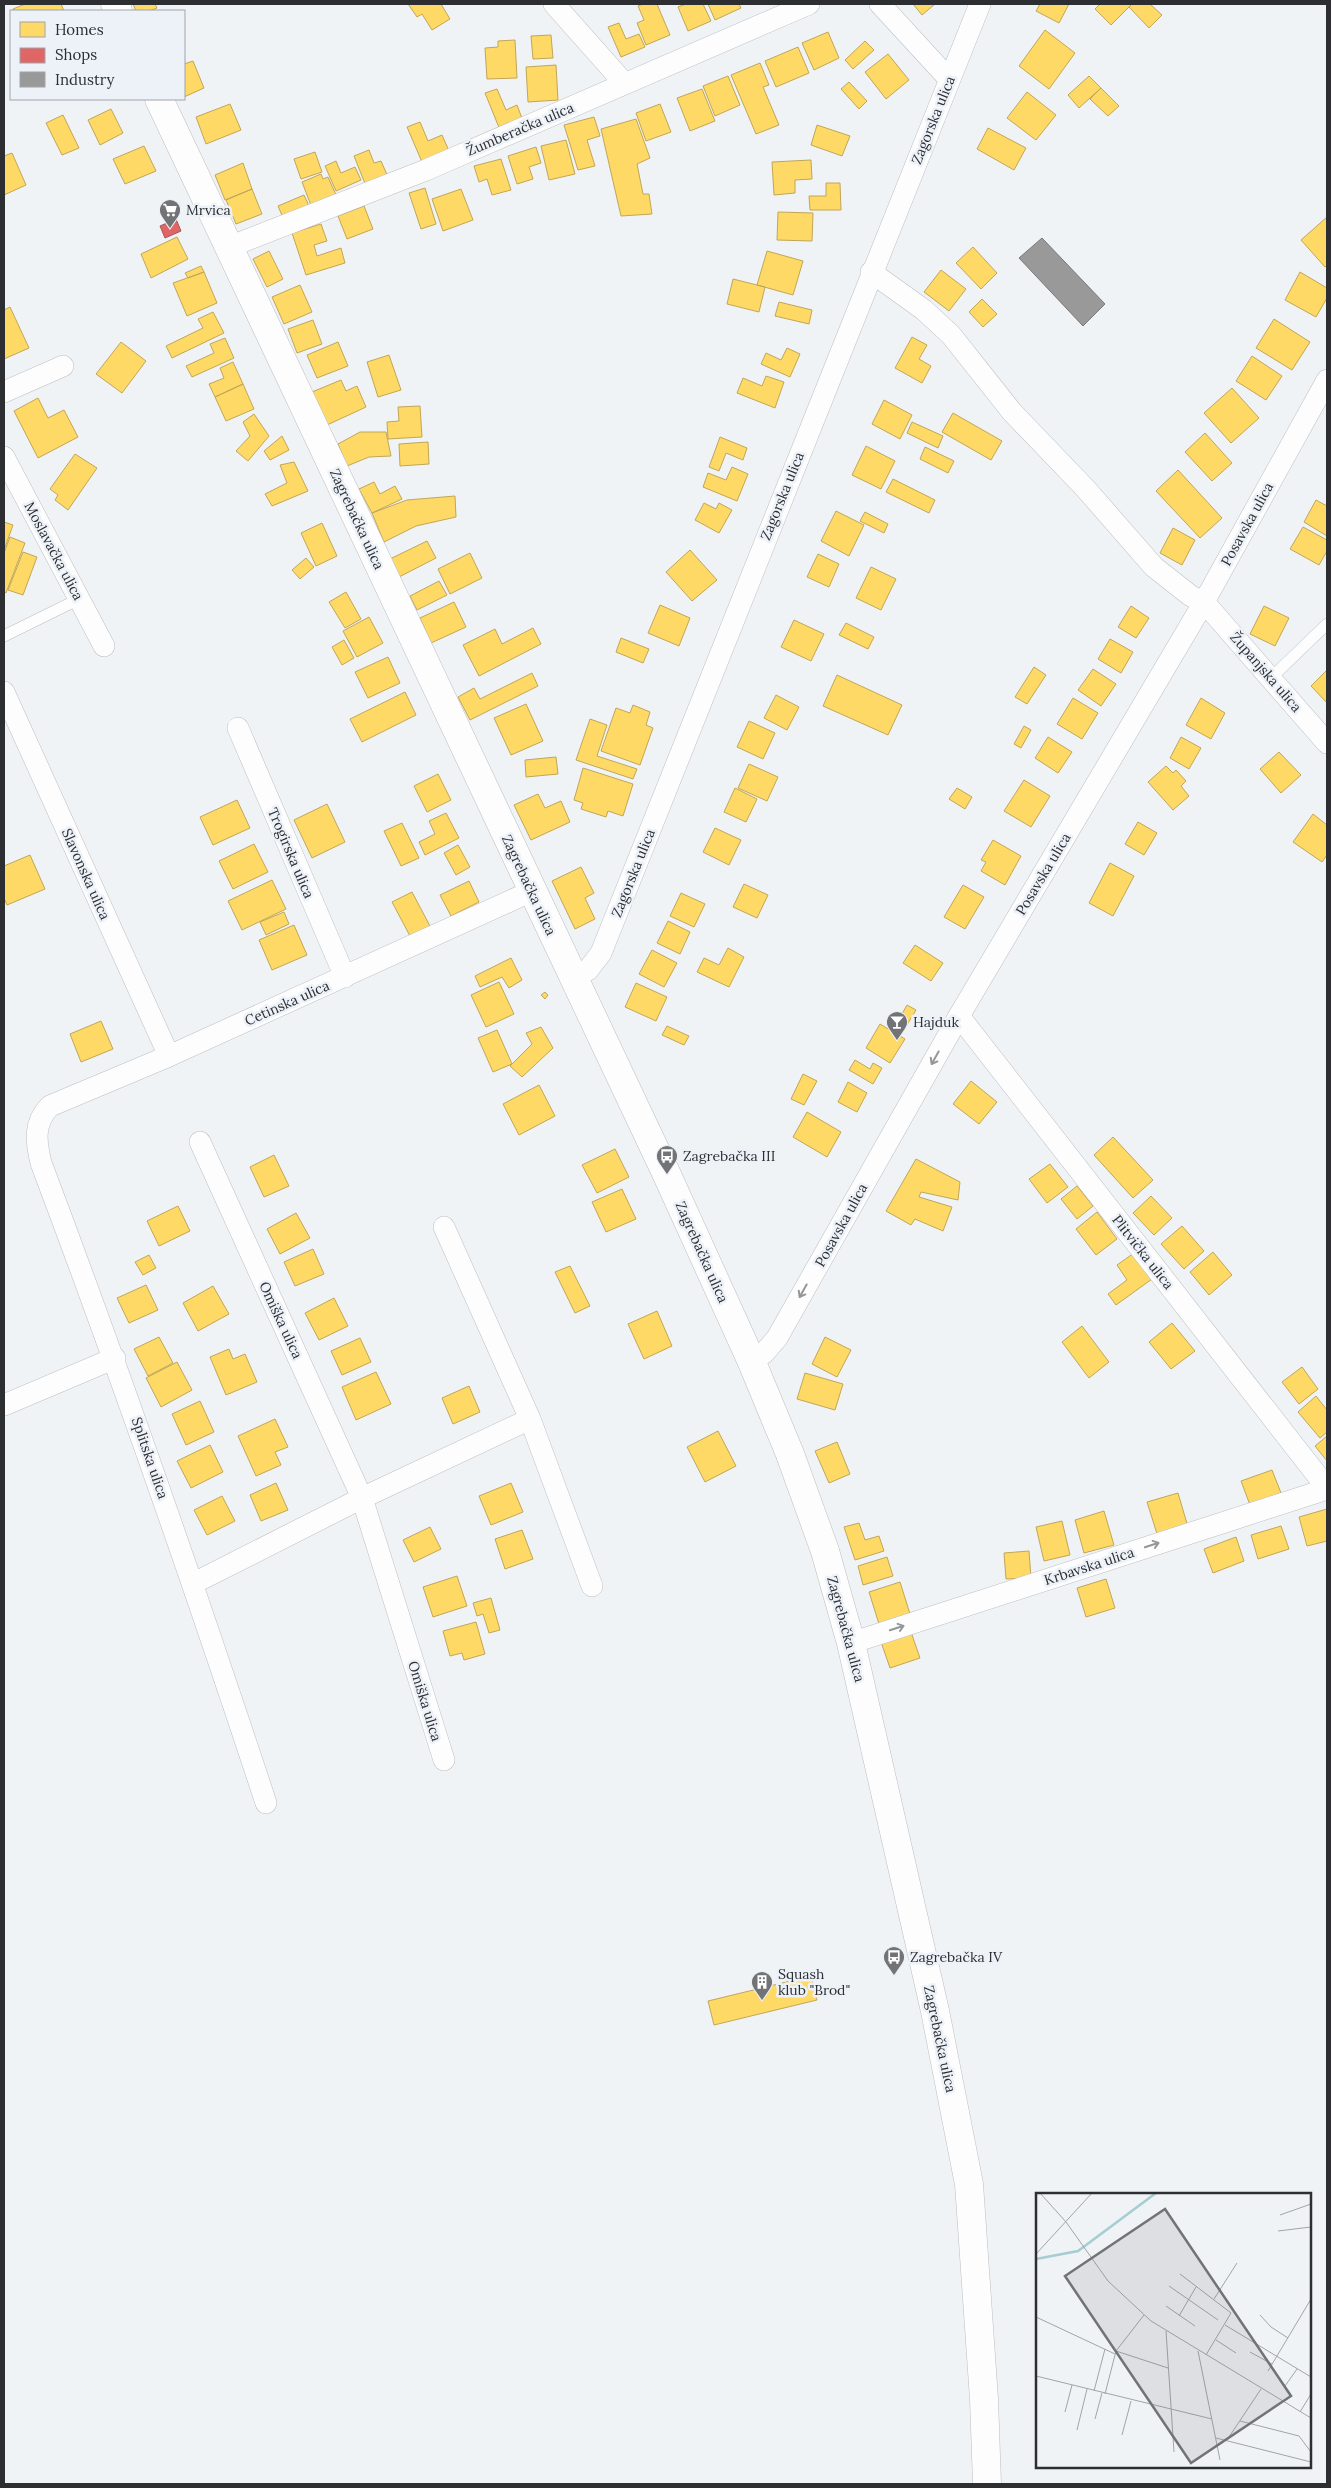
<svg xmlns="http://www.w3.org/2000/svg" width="1331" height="2488" viewBox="0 0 1331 2488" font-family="Lora,serif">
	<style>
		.homes { fill: #ffd966; stroke: #c0a656 }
		.shops { fill: #e06666; stroke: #aa5556 }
		.industry { fill: #999; stroke: #78797a }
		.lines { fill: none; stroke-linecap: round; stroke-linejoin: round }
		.lane-casing { stroke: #bcbec0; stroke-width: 12 }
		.street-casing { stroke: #bcbec0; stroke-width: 22 }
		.secondary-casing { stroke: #bcbec0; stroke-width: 29 }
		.lane { stroke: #fdfdfe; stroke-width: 11 }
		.street { stroke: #fdfdfe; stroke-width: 21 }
		.secondary { stroke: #fdfdfe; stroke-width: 28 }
		.oneway { stroke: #949698 }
		.labels { text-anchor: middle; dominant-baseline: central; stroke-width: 5; stroke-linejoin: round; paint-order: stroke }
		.street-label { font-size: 14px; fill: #2c2e31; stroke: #edf2f9 }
		.poi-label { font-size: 14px; fill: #2c2e31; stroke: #edf2f9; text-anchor: start }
		.inset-river { fill: none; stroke: #a5cdd2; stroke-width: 2.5 }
		.inset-road { fill: none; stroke: #a2a4a7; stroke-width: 1 }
		.view { fill: #717376; fill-opacity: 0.15; stroke: #717376; stroke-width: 2.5 }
		.inset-edge { fill: none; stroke: #2c2e31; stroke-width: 2.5 }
	</style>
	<rect width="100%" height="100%" fill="#f0f3f6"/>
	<path class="homes" d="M25,4H61L64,11H13V9Z
		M133,4H155L157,8L149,11H136Z
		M408,4H441L450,19L432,30L422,14L417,17Z
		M643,4H657L670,35L646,45L637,23L644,20L638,6Z
		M686,4H703L711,21L688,31L678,7Z
		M708,4H739L741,8L715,20Z
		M913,4H935L922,15Z
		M1040,4H1069L1059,23L1036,11Z
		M1100,4H1132L1111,25L1095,9Z
		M1132,4H1150L1162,15L1149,28L1129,7Z
		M619,23L626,39L639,34L645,47L621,57L608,27Z
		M1045,30L1075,53L1049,89L1019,66Z
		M828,32L839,58L814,70L802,43Z
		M551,35L553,58L533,59L531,36Z
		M515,40L517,78L487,79L485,48L498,47V41Z
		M865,41L874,50L853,69L845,60Z
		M798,47L809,73L776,87L765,61Z
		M888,54L909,80L886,99L865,72Z
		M193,61L204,88L184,97V64Z
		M760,63L769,85L763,87L779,125L756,134L731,75Z
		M556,65L558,100L528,102L526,67Z
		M728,76L740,105L715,116L703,86Z
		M1089,76L1101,88L1079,108L1068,95Z
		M849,82L867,101L859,109L841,89Z
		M1101,88L1119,106L1108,116L1090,99Z
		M497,89L506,110L517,105L523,121L500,130L485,93Z
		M702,89L715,121L690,131L677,98Z
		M1027,92L1056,115L1036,140L1007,118Z
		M230,104L241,130L206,144L196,117Z
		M660,104L671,132L646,141L636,113Z
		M111,109L123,133L100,145L88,120Z
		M63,115L79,148L62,155L46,123Z
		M594,117L600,136L587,140L595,166L578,170L564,125Z
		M636,119L650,158L637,164L643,194H649L652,214L621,216L601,129Z
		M420,122L428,141L442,135L449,151L422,162L407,127Z
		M817,125L850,136L842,156L811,145Z
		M988,128L1026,148L1014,170L977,149Z
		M566,140L575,174L549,180L541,146Z
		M144,146L156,171L125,184L113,159Z
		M536,147L541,163L529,167L533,179L517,184L508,156Z
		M369,150L374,163L381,161L388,177L366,186L354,156Z
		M315,152L322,172L301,179L294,159Z
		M12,153L26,185L4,195V156Z
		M501,159L511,190L492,195L487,179L479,182L474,166Z
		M811,160L812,179L795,180V193L774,195L772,162Z
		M336,161L341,173L355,167L361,180L336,191L325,166Z
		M243,163L252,189L225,200L215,175Z
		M321,174L323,179L328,177L337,197L312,208L302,182Z
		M826,183H840L841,210H810L809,196H826Z
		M425,188L436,224L421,229L409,193Z
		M252,189L262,214L236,224L226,200Z
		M461,189L473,220L443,231L432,199Z
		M304,195L310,208L284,220L278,206Z
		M364,206L373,229L347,239L338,216Z
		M778,212L813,213L812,241L777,240Z
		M1327,217V265L1325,267L1301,240Z
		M321,224L327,241L314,245L317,256L341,248L345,263L306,275L292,233Z
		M177,237L188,259L151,278L141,254Z
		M973,247L997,273L981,289L956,263Z
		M269,251L283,279L267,287L253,259Z
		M767,251L803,261L793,295L757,285Z
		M201,266L204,272L188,278L185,273Z
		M941,270L966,289L949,311L924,292Z
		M204,272L217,303L187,316L173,283Z
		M1300,272L1327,288V298L1316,317L1285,300Z
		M733,279L765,287L759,312L727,304Z
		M300,285L312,312L284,324L272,297Z
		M982,299L997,314L983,327L969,312Z
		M779,302L812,310L809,324L775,316Z
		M10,307L29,348L4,359V310Z
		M213,312L224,333L172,358L166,346L203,328L198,319Z
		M1274,319L1310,342L1292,370L1256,348Z
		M313,320L322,344L297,353L288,329Z
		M912,337L927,345L919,359L931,366L922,383L895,368Z
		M225,338L234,358L192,377L186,366L214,353L210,344Z
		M121,342L146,361L122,393L96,374Z
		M338,342L348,366L317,378L307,355Z
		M787,348L800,354L790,377L761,364L766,353L781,360Z
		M389,355L401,390L378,397L367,362Z
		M1252,356L1282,376L1266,400L1236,381Z
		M233,362L243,384L215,397L209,384L224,378L220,368Z
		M766,376L784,382L775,408L737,393L743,378L762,386Z
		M341,380L346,391L357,386L366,407L327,425L312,392Z
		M243,384L254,409L226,421L215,397Z
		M1232,388L1259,418L1231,443L1204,413Z
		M38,398L48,418L64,410L78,437L38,458L14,411Z
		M884,400L912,415L900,439L872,424Z
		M420,406L422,437L388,439L387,422L399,421L398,407Z
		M953,413L1002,441L991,460L942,432Z
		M254,414L269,436L248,461L236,451L250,436L243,422Z
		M912,422L943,436L938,448L907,433Z
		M360,432H386L391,456L369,457L347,466L338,444Z
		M1205,433L1232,463L1212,481L1185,452Z
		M282,436L289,450L270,460L264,451Z
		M720,437L747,448L743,460L726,453L719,471L709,467Z
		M428,442L429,464L400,466L399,444Z
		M866,446L895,461L881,489L852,475Z
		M925,447L954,461L948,473L920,459Z
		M75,454L97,468L68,510L55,500L58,495L50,489Z
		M294,462L308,491L272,506L265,494L287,483L280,465Z
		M732,467L748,474L737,501L703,487L708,473L726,480Z
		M1178,470L1222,518L1200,538L1156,491Z
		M893,479L935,500L929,513L886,492Z
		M374,482L380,494L395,486L402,499L372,513L359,489Z
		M455,496L456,517L416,526L384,542L372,513L407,500Z
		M1316,500L1327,506V536L1304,522Z
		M704,503L716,509L719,503L732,510L719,533L695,520Z
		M836,511L864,525L849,556L821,541Z
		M865,512L888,524L884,533L860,521Z
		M4,522L13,525L4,550Z
		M322,523L337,556L316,566L301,533Z
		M1303,527L1327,540V551L1319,565L1290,549Z
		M1173,528L1195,540L1182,565L1160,553Z
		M10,537L25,543L6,593L4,592V553Z
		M427,541L436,558L399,577L390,559Z
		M690,550L717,580L692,601L666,572Z
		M23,552L37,557L23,595L8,590Z
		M470,553L482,578L450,594L438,569Z
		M818,554L839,564L829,587L807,577Z
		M306,558L314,567L300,579L292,570Z
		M871,567L896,579L881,610L856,598Z
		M439,581L447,595L417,610L410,596Z
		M346,592L361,619L345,628L329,602Z
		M454,602L466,627L431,643L420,618Z
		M660,605L690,618L679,646L648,633Z
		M1131,606L1149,618L1136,638L1118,627Z
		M1264,606L1289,618L1275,646L1250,634Z
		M369,617L383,643L357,657L343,631Z
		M794,620L824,634L811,661L781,647Z
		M846,623L874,637L868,649L839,635Z
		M533,628L541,644L479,676L463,645L495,629L502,644Z
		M621,638L649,649L643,663L616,652Z
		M1110,639L1133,652L1121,673L1098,659Z
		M344,640L354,658L342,665L332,647Z
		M388,657L400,683L368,698L355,672Z
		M1034,667L1046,675L1027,704L1015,697Z
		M1093,669L1116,684L1101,706L1078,690Z
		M1327,670V703L1311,686Z
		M532,673L538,686L470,720L458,697L474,688L480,699Z
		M837,675L902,705L888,735L823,706Z
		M405,692L416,715L362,742L350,719Z
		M776,695L799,707L787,730L764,718Z
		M1073,698L1098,713L1082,739L1057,724Z
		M1201,698L1225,713L1211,739L1186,725Z
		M526,704L543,741L511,755L494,718Z
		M633,705L650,712L646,725L653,728L640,765L601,751L616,708L630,713Z
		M590,719L607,725L597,756L637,769L633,779L576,760Z
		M749,721L775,733L763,759L737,747Z
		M1024,726L1031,730L1021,748L1014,744Z
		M1048,737L1072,752L1058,773L1035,758Z
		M1181,737L1201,748L1189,769L1170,758Z
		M1279,752L1301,775L1281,793L1260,769Z
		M556,757L558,774L526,777L525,760Z
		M749,764L778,777L767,801L738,788Z
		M1166,766L1173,773L1176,770L1186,781L1181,786L1189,796L1173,810L1148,782Z
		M583,768L633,784L623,816L608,811L606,817L581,809L583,803L574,800Z
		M438,774L451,800L427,812L414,786Z
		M1024,780L1050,796L1031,827L1004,811Z
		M735,788L757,799L746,822L724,812Z
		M957,788L972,797L965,809L949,799Z
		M538,794L545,808L561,801L570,822L531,840L514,805Z
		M237,800L250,828L213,845L200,817Z
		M327,804L345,842L312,858L294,820Z
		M446,813L459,838L425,855L419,842L435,834L429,821Z
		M1313,814L1327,825V855L1322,862L1293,842Z
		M1138,822L1157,833L1144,855L1125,844Z
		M402,823L419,858L401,866L384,831Z
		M715,828L741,840L729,865L703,852Z
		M993,840L1021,856L1005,885L981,871L986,862L981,860Z
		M254,844L268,872L233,889L219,861Z
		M458,845L470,867L456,875L444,853Z
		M30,855L45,889L7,905L4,898V866Z
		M1110,863L1134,876L1113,916L1089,903Z
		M581,867L594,893L585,898L595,919L575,929L552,881Z
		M272,880L286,909L242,930L228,901Z
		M469,881L479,902L451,916L440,895Z
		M744,884L768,895L757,918L733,907Z
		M963,885L984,897L965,929L944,917Z
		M412,892L430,926L410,936L392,902Z
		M681,893L705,904L694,927L670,916Z
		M284,912L289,924L266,935L260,922Z
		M668,921L690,932L680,954L657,943Z
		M294,925L307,955L272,970L259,940Z
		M915,945L943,963L931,981L903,963Z
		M728,948L744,957L729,987L697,972L704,958L719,965Z
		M652,950L677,963L664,987L639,974Z
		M511,958L522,980L509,988L502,977L480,987L475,976Z
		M499,982L514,1014L486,1027L471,995Z
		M636,983L667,997L656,1021L625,1007Z
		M545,992L548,995L545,999L541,995Z
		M907,1005L916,1010L902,1033L894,1028Z
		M101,1021L113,1049L81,1062L70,1034Z
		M880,1024L905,1039L890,1063L866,1048Z
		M667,1026L689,1036L684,1045L662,1035Z
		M541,1027L553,1048L522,1077L510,1066L532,1044L526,1033Z
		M497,1030L512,1064L493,1072L478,1038Z
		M855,1060L870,1069L873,1063L882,1068L873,1084L849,1070Z
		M803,1074L817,1081L804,1105L791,1099Z
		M971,1081L997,1102L979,1124L953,1104Z
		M848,1082L867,1093L857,1112L838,1102Z
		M539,1085L555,1116L519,1135L503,1104Z
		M807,1112L841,1132L827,1157L793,1137Z
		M1113,1137L1153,1180L1133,1198L1094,1155Z
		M615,1149L629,1177L597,1193L582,1165Z
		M274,1155L289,1186L264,1197L250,1167Z
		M916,1159L960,1182L958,1200L921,1192L919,1197L952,1207L943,1231L915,1219L911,1225L886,1211Z
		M1050,1164L1068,1187L1047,1203L1029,1179Z
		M1077,1186L1093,1206L1077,1219L1061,1199Z
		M622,1189L636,1219L606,1232L592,1202Z
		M1151,1196L1172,1218L1154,1235L1133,1213Z
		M178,1206L190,1231L159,1246L147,1221Z
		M1097,1212L1117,1239L1096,1255L1076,1229Z
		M296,1213L310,1238L280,1254L267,1229Z
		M1182,1226L1204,1251L1184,1269L1161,1244Z
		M313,1249L324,1274L295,1286L284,1262Z
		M1213,1252L1232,1275L1209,1295L1190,1272Z
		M1134,1253L1152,1279L1116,1305L1108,1294L1127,1280L1117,1265Z
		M149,1255L156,1268L143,1275L135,1262Z
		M570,1266L590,1306L575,1313L555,1272Z
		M146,1285L158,1310L129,1323L117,1298Z
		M213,1286L229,1314L198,1331L183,1303Z
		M334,1298L348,1326L319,1340L305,1313Z
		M657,1311L672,1346L644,1359L628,1324Z
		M1172,1323L1195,1351L1171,1369L1149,1342Z
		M1082,1326L1109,1362L1089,1378L1062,1342Z
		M159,1337L173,1363L148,1376L134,1349Z
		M825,1337L851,1350L837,1377L812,1364Z
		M360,1338L371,1362L342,1375L331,1351Z
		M229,1349L233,1359L245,1354L257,1382L226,1395L210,1357Z
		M177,1362L192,1390L161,1407L146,1378Z
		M1302,1367L1318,1389L1299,1404L1282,1382Z
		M376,1372L391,1404L356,1420L342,1387Z
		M805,1373L843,1384L835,1410L797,1399Z
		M469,1386L480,1412L453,1424L442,1398Z
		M1316,1396L1327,1410V1432L1320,1438L1298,1412Z
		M200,1401L214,1432L186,1445L172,1414Z
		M275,1419L288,1447L275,1452L281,1465L256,1476L238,1436Z
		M718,1431L736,1466L705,1482L687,1447Z
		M1327,1436V1461L1315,1446Z
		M837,1442L850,1474L829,1483L815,1451Z
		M210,1445L223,1472L191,1488L177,1461Z
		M1272,1470L1281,1493L1250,1505L1241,1481Z
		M276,1483L288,1510L261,1521L250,1495Z
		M511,1483L523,1512L491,1525L479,1496Z
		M1178,1493L1188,1527L1158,1537L1147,1502Z
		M222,1496L235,1521L207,1535L194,1510Z
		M1327,1509V1541L1307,1546L1299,1517Z
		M1104,1511L1114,1545L1084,1553L1075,1520Z
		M1062,1521L1070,1555L1044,1561L1036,1527Z
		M859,1523L865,1540L879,1536L884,1551L855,1560L844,1527Z
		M1281,1526L1289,1549L1258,1559L1251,1535Z
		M430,1527L441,1549L414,1562L403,1540Z
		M522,1530L533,1559L505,1569L495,1539Z
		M1236,1537L1244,1561L1213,1573L1204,1549Z
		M1029,1551L1031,1578L1006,1579L1004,1553Z
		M887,1557L893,1576L863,1585L858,1566Z
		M457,1576L467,1606L433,1617L423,1587Z
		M1106,1579L1115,1608L1086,1617L1077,1588Z
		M900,1582L910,1614L879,1624L869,1592Z
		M491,1598L500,1630L489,1633L483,1614L477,1616L473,1603Z
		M476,1622L485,1654L464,1660L462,1653L450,1656L443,1631Z
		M911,1632L920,1658L890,1668L881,1642Z
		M811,1976L817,2000L714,2025L708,2001Z"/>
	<path class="shops" d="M176,219L181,231L165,238L160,226Z"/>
	<path class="industry" d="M1042,238L1105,304L1083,326L1019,258Z"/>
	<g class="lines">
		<g class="lane-casing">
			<path id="lane" d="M4,636L79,599
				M1271,678L1327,624"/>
		</g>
		<g class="street-casing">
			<path id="street" d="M554,4L625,84
				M880,4L949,79
				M229,247L426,170L809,4
				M871,272L924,310L951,335L1012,412L1085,488L1154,567L1191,596L1204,602L1327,743
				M4,392L63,366
				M4,457L104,646
				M4,692L169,1056
				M238,728L345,977
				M573,978L588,970L601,953L980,4
				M959,1016L1327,1488
				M200,1142L362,1498L444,1760
				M444,1227L530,1419L592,1586
				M751,1360L764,1353L777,1338L959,1016L1204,602L1327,380
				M4,1405L115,1358
				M194,1583L362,1498L530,1419
				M851,1643L1327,1489
				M266,1803C195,1588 121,1375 41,1163C36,1142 33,1123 50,1106L169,1056L532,891"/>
		</g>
		<g class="secondary-casing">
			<path id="secondary" d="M115,4L118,11
				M159,99L667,1175L751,1360L790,1454L825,1551L851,1643L935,2011L969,2184L984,2399L987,2484"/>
		</g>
		<use href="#lane" class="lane"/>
		<use href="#street" class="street"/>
		<use href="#secondary" class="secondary"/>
	</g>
	<defs><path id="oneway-shaft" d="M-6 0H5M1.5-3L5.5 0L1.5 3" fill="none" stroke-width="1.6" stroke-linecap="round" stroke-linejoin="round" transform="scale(1.25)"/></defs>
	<g class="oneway">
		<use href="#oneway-shaft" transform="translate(935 1058) rotate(119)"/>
		<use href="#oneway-shaft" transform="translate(803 1291) rotate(119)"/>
		<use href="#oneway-shaft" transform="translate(1152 1545) rotate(-18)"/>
		<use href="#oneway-shaft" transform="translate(897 1628) rotate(-18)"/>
	</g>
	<defs>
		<g id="supermarket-pin" transform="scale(1.125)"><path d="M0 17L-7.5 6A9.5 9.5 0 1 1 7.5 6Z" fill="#717376" stroke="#edf2f9"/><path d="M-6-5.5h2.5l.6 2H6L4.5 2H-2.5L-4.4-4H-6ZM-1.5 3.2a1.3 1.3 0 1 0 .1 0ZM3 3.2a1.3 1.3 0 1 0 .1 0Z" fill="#fff"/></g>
		<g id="bar-pin" transform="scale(1.125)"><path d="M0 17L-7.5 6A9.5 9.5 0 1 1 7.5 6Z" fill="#717376" stroke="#edf2f9"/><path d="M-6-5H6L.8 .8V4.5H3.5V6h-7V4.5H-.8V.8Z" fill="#fff"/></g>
		<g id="bus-pin" transform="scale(1.125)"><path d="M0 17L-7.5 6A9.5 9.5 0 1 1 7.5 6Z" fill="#717376" stroke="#edf2f9"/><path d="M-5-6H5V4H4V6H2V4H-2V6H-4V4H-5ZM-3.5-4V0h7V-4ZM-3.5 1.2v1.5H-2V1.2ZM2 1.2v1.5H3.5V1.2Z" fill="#fff"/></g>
		<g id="building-pin" transform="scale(1.125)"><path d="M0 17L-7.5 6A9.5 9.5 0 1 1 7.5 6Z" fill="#717376" stroke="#edf2f9"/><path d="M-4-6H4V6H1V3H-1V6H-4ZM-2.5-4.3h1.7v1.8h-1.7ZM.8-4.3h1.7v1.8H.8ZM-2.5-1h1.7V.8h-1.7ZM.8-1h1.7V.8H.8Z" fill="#fff"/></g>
	</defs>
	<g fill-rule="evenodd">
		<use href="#supermarket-pin" x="170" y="210"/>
		<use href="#bar-pin" x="897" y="1022"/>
		<use href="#bus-pin" x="667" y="1156"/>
		<use href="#bus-pin" x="894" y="1957"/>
		<use href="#building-pin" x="762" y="1982"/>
	</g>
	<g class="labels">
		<g class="street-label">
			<text transform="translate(933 120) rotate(-68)">Zagorska ulica</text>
			<text transform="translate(520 129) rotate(-23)">Žumberačka ulica</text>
			<text transform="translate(782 496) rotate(-68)">Zagorska ulica</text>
			<text transform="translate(357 519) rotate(65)">Zagrebačka ulica</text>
			<text transform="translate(1247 524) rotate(-61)">Posavska ulica</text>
			<text transform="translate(54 551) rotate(62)">Moslavačka ulica</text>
			<text transform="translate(1266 672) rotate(49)">Županjska ulica</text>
			<text transform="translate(291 853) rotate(67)">Trogirska ulica</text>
			<text transform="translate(633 873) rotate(-68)">Zagorska ulica</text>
			<text transform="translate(86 874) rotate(66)">Slavonska ulica</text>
			<text transform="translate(1043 874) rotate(-59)">Posavska ulica</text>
			<text transform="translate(529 885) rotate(65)">Zagrebačka ulica</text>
			<text transform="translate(287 1003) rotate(-24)">Cetinska ulica</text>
			<text transform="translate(841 1225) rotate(-61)">Posavska ulica</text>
			<text transform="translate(702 1252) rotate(66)">Zagrebačka ulica</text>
			<text transform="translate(1143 1252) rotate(52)">Plitvička ulica</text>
			<text transform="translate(281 1320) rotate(65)">Omiška ulica</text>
			<text transform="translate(150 1458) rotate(71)">Splitska ulica</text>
			<text transform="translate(1089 1566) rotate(-18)">Krbavska ulica</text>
			<text transform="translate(846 1629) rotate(75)">Zagrebačka ulica</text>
			<text transform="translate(425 1701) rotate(73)">Omiška ulica</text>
			<text transform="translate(940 2039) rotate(78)">Zagrebačka ulica</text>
		</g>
		<g class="poi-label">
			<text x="186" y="210">Mrvica</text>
			<text x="913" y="1022">Hajduk</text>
			<text x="683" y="1156">Zagrebačka III</text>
			<text x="910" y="1957">Zagrebačka IV</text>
			<text x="778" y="1974">Squash<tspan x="778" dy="16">klub "Brod"</tspan></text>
		</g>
	</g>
	<g transform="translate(1036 2193)">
		<rect width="275" height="275" fill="#f0f3f6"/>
		<path class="inset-river" d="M0,66L42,58L120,0"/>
		<path class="inset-road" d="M4,0L30,29M244,22L275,11M30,29L72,88L115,128L275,225M242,38L275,34M0,61L56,0M144,81L195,120L170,162M133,93L182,127M178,106L201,70M130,113L159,133M224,122L235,134L252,145M143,123L160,94M0,124L79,161M189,132L275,184M130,138L138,259M180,147L200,160M80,158L132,175M162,158L184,267M214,159L236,171M232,178L275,106M0,183L176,226M249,193L261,176M58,198L69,156M69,201L80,158L108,122M29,219L36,192M264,219L275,201M59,226L66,200M204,228L263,243L275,259M41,237L51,196M86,242L95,208M180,245L275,269M191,247L225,196"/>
		<path class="view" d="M129,16L255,203L155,270L29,83Z"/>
		<rect width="275" height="275" class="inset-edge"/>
	</g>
	<rect width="1331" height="2488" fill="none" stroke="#2c2e31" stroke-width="10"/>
	<rect x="10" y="10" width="175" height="90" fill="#edf2f9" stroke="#a0a4a9"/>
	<rect x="20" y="22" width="25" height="15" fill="#ffd966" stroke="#a0a4a9"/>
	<text x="55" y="35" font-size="15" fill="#2c2e31">Homes</text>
	<rect x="20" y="48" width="25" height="15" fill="#e06666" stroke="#a0a4a9"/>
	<text x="55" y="60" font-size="15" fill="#2c2e31">Shops</text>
	<rect x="20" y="72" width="25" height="15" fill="#999999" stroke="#a0a4a9"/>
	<text x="55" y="85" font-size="15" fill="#2c2e31">Industry</text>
</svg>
